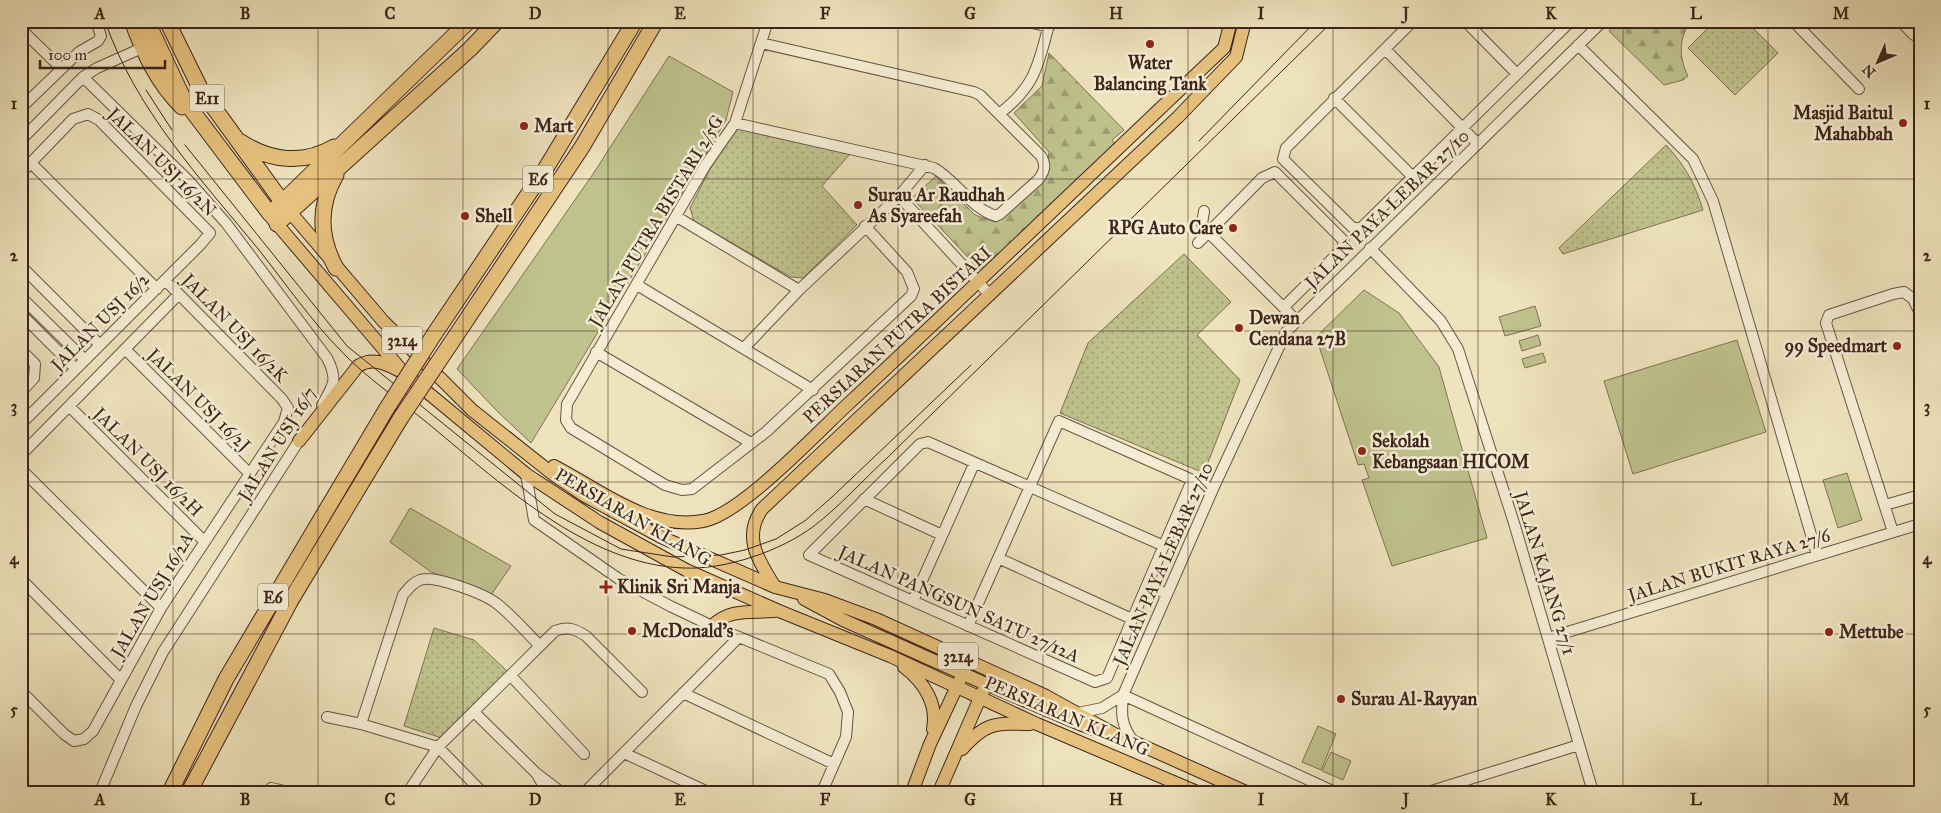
<svg xmlns="http://www.w3.org/2000/svg" width="1941" height="813" viewBox="0 0 1941 813" font-family="'IM FELL Great Primer',serif">
	<style>
		.grass { fill: #bfc28d; stroke: #7e7354 }
		.forest { fill: url(#forest-firs); stroke: #7e7354 }
		.park { fill: url(#park-dots); stroke: #7e7354 }
		.lines { fill: none; stroke-linecap: round; stroke-linejoin: round }
		.minor-casing { stroke: #6a5443; stroke-width: 12 }
		.major-casing { stroke: #3e241a; stroke-width: 14 }
		.highway-casing { stroke: #3e241a; stroke-width: 17 }
		.minor { stroke: #f4edd4; stroke-width: 10 }
		.major { stroke: #e7c27e; stroke-width: 12 }
		.highway { stroke: #e7c27e; stroke-width: 15 }
		.tram { stroke: #3e241a; stroke-width: 1 }
		.highway-bridge-casing { stroke: #3e241a; stroke-width: 17; stroke-linecap: butt }
		.highway-bridge { stroke: #e7c27e; stroke-width: 15 }
		.grid { fill: none; stroke: #3e241a; stroke-width: 1; stroke-opacity: 0.55 }
		.poi-dot { fill: #8f2418; stroke: #f4edd4; stroke-width: 2 }
		.labels { text-anchor: middle; dominant-baseline: central; stroke-width: 5; stroke-linejoin: round; paint-order: stroke }
		.shield { fill: #f4edd4; stroke: #756052; stroke-width: 1 }
		.shield-label { font-size: 16px; font-weight: bold; fill: #3e241a }
		.poi-label { font-size: 18px; font-weight: bold; fill: #3e241a; stroke: #f4edd4; text-anchor: start }
		.street-label { font-size: 18px; fill: #3e241a; stroke: #f4edd4 }
		.neatline { fill: none; stroke: #3e241a; stroke-width: 2 }
		.grid-label { font-size: 16px; text-anchor: middle; font-weight: bold; fill: #3e241a }
	</style>
	<defs>
		<pattern id="forest-firs" width="22" height="20" patternUnits="userSpaceOnUse" patternTransform="scale(1.25)"><rect width="22" height="20" fill="#bfc28d"/><path d="M5 1l3.5 6h-7zM16 11l3.5 6h-7z" fill="#9d9d72"/></pattern>
		<pattern id="park-dots" width="8" height="8" patternUnits="userSpaceOnUse" patternTransform="scale(1.25)"><rect width="8" height="8" fill="#bfc28d"/><path d="M2 2h.1M6 6h.1" fill="none" stroke="#9d9d72" stroke-width="1.8" stroke-linecap="round"/></pattern>
	</defs>
	<rect width="100%" height="100%" fill="#eee3bd"/>
	<filter id="stains"><feTurbulence type="fractalNoise" baseFrequency=".004" numOctaves="4"/><feColorMatrix values="0 0 0 0 .2 0 0 0 0 .09 0 0 0 0 .02 0 0 0 .5 -.17"/></filter>
	<radialGradient id="worn" r=".72"><stop offset=".6" stop-color="#630" stop-opacity="0"/><stop offset="1" stop-color="#630" stop-opacity=".3"/></radialGradient>
	<path class="grass" d="M669,56L733,92L726,120L531,443L498,412L457,369L593,174Z
		M1364,290L1399,313L1439,367L1487,538L1392,566L1362,480L1369,478L1364,464L1358,465L1316,337Z
		M1535,306L1541,326L1505,336L1499,317Z
		M1538,335L1541,345L1522,351L1519,341Z
		M1737,340L1766,432L1633,474L1604,381Z
		M1543,353L1546,362L1525,368L1522,359Z
		M1847,473L1862,520L1838,528L1823,480Z
		M410,508L511,566L491,595L431,572L390,542Z
		M1318,726L1336,734L1321,770L1302,762Z
		M1331,752L1351,761L1343,780L1322,771Z"/>
	<path class="forest" d="M1618,21H1691C1678,38 1679,58 1688,76L1683,80L1664,85L1609,31Z
		M1049,53L1124,130L1112,140L1116,145L982,272L912,198L936,176L975,215L995,222L1046,178L1049,152L1014,113L1042,86Z"/>
	<path class="park" d="M1715,21H1746L1778,53L1735,95L1688,48Z
		M737,128L850,154L822,186L857,225L803,278L791,277L694,221L690,208L710,169Z
		M1666,145C1685,165 1695,184 1703,210L1563,254L1559,248Z
		M1184,254L1231,302L1197,335L1240,380L1204,473L1060,413L1088,343Z
		M434,628L474,640L507,671L442,738L404,726Z"/>
	<g class="lines">
		<g class="minor-casing">
			<path id="minor" d="M768,21L735,123L705,166L567,404L566,420L571,428L665,485L682,490L692,489L766,432L911,296L914,289L907,272L865,226
				M1024,21L1049,27
				M1413,21L1286,148L1283,159L1353,228H1361L1571,21
				M1465,21L1517,74
				M1793,21L1859,89
				M1900,21L1914,35
				M21,29L61,68
				M1578,45L1693,159L1713,201L1817,555
				M1385,49L1478,144
				M83,77L187,179L226,223L327,358C338,379 334,385 322,405
				M1334,98L1413,177
				M21,108L79,52L98,41L101,36L96,21
				M999,114C1037,85 1038,64 1050,21
				M735,123L934,168C957,181 970,208 996,216L1000,214L1039,179C1045,170 1046,165 1041,156L980,95L974,92L761,43
				M21,140L83,77L97,68L142,48
				M31,163L157,289
				M21,173L73,119L88,114L99,120L210,233L201,244L21,424
				M899,196L989,294
				M1204,211L1202,224L1208,232L1296,320
				M677,217L799,290
				M1198,243L1262,178L1275,172L1344,241L1342,249L1284,307
				M1370,248L1441,321L1458,349L1514,523L1593,792
				M21,266L100,345
				M637,285L813,390
				M21,297L85,360
				M21,314L76,369
				M744,348L799,290L899,196L925,165
				M125,349L250,474
				M21,350L35,364L34,378L21,392
				M596,352L751,443
				M69,406L204,541
				M21,455L179,294
				M21,469L161,608
				M526,474L534,520L619,579L670,606L712,626L829,674L840,692L848,712L846,737L822,792
				M864,499L942,535
				M1885,505L1920,495
				M1893,532L1826,323L1829,315L1893,294L1904,292L1913,299L1920,313
				M1164,546L928,442L920,444L809,555L1095,682L1107,678C1135,612 1164,546 1192,480
				M998,558L1132,619
				M21,579L120,679
				M1147,585L1167,594
				M913,601L974,464
				M968,626L1059,421L1213,489
				M1548,638L1920,524
				M512,677L584,754
				M21,691L64,734L74,741L84,739L93,731L161,608L284,422L288,408L282,399L165,280
				M683,693L834,764
				M1123,695L1335,792
				M474,712L536,773L561,792
				M1078,713L1102,708L1123,695
				M327,717L361,724L438,747L482,792
				M361,724L403,595C408,589 412,583 420,580C433,574 484,594 496,603C512,615 526,632 540,646
				M1134,742C1121,726 1121,714 1123,695L1213,489L1286,332L1603,21
				M624,753L708,792
				M538,776L547,792
				M271,788L289,792
				M100,792L136,706L163,652L302,436
				M408,792L438,747L555,631C568,626 575,629 586,636L642,692
				M585,792L739,637
				M1428,792L1579,745"/>
		</g>
		<g class="major-casing">
			<path id="major" d="M285,206L383,321L472,410L554,475L585,496L661,537L775,587L825,600L876,619L1046,696L1120,737
				M271,217L403,372L526,474L599,522L686,570L779,611L890,656L1037,724L1197,792
				M299,441L358,366C372,357 385,363 398,370
				M554,466C599,489 649,531 703,521C740,515 817,433 847,405C974,287 1098,167 1224,48L1231,21
				M775,587C759,561 742,538 762,509L1178,117L1236,57L1245,21
				M804,599L843,620L986,684L1082,725L1134,742L1246,792
				M712,626C730,608 750,613 774,611
				M904,667C924,682 938,704 933,729
				M962,749C986,722 995,723 1030,724
				M912,792L930,744L960,680
				M939,792L983,691"/>
		</g>
		<g class="highway-casing">
			<path id="highway" d="M132,21C144,53 157,82 182,107
				M147,21L184,100L270,214L469,21
				M167,21L201,90L283,203
				M241,142C270,161 303,165 334,147
				M277,224L470,49L497,21
				M336,268C319,237 318,206 336,175
				M435,333L546,168L635,21
				M451,343L582,147L656,21
				M170,792L226,679L387,408
				M189,792L291,600L400,419"/>
		</g>
		<use href="#minor" class="minor"/>
		<use href="#major" class="major"/>
		<use href="#highway" class="highway"/>
		<path class="tram" d="M105,21C135,109 201,179 259,250C286,284 312,322 343,353C367,378 398,399 425,421C497,480 586,565 684,568C725,570 781,551 814,526C840,506 863,480 888,457L1333,21
			M146,90L172,130
			M1199,141L1316,21
			M185,145L347,346L555,514L621,549L673,557L721,555L745,550L776,539L806,520L832,497L971,365"/>
		<g class="highway-bridge-casing">
			<path id="highway-bridge" d="M387,408L435,333
				M400,419L451,343"/>
		</g>
		<use href="#highway-bridge" class="highway-bridge"/>
	</g>
	<path class="grid" d="M173,21V792M318,21V792M463,21V792M608,21V792M753,21V792M898,21V792M1043,21V792M1188,21V792M1333,21V792M1478,21V792M1623,21V792M1768,21V792M21,179H1920M21,331H1920M21,482H1920M21,634H1920"/>
	<g class="poi-dot">
		<circle cx="1150" cy="44" r="5"/>
		<circle cx="1903" cy="123" r="5"/>
		<circle cx="524" cy="126" r="5"/>
		<circle cx="858" cy="205" r="5"/>
		<circle cx="465" cy="216" r="5"/>
		<circle cx="1233" cy="228" r="5"/>
		<circle cx="1239" cy="328" r="5"/>
		<circle cx="1897" cy="346" r="5"/>
		<circle cx="1362" cy="451" r="5"/>
		<path d="M603.5 579.5h5v5h5v5h-5v5h-5v-5h-5v-5h5z"/>
		<circle cx="632" cy="631" r="5"/>
		<circle cx="1829" cy="632" r="5"/>
		<circle cx="1341" cy="699" r="5"/>
	</g>
	<g class="labels">
		<g class="shield">
			<rect x="189.5" y="84.5" width="35" height="27" rx="4"/>
			<rect x="523" y="165.5" width="30" height="27" rx="4"/>
			<rect x="382" y="326.5" width="40" height="27" rx="4"/>
			<rect x="258" y="583.5" width="30" height="27" rx="4"/>
			<rect x="938" y="642.5" width="40" height="27" rx="4"/>
		</g>
		<g class="shield-label">
			<text x="207" y="98">E11</text>
			<text x="538" y="179">E6</text>
			<text x="402" y="340">3214</text>
			<text x="273" y="597">E6</text>
			<text x="958" y="656">3214</text>
		</g>
		<g class="poi-label">
			<text x="1150" y="63" text-anchor="middle">Water<tspan x="1150" dy="21">Balancing Tank</tspan></text>
			<text x="1893" y="113" text-anchor="end">Masjid Baitul<tspan x="1893" dy="21">Mahabbah</tspan></text>
			<text x="534" y="126">Mart</text>
			<text x="868" y="195">Surau Ar Raudhah<tspan x="868" dy="21">As Syareefah</tspan></text>
			<text x="475" y="216">Shell</text>
			<text x="1223" y="228" text-anchor="end">RPG Auto Care</text>
			<text x="1249" y="318">Dewan<tspan x="1249" dy="21">Cendana 27B</tspan></text>
			<text x="1887" y="346" text-anchor="end">99 Speedmart</text>
			<text x="1372" y="441">Sekolah<tspan x="1372" dy="21">Kebangsaan HICOM</tspan></text>
			<text x="617" y="587">Klinik Sri Manja</text>
			<text x="642" y="631">McDonald's</text>
			<text x="1839" y="632">Mettube</text>
			<text x="1351" y="699">Surau Al-Rayyan</text>
		</g>
		<g class="street-label">
			<text transform="translate(162 162) rotate(45)">JALAN USJ 16/2N</text>
			<text transform="translate(1387 209) rotate(-44)">JALAN PAYA LEBAR 27/10</text>
			<text transform="translate(656 221) rotate(-59)">JALAN PUTRA BISTARI 2/5G</text>
			<text transform="translate(100 322) rotate(-45)">JALAN USJ 16/2</text>
			<text transform="translate(235 328) rotate(46)">JALAN USJ 16/2K</text>
			<text transform="translate(897 335) rotate(-43)">PERSIARAN PUTRA BISTARI</text>
			<text transform="translate(199 400) rotate(45)">JALAN USJ 16/2J</text>
			<text transform="translate(277 444) rotate(-58)">JALAN USJ 16/7</text>
			<text transform="translate(148 462) rotate(45)">JALAN USJ 16/2H</text>
			<text transform="translate(633 517) rotate(30)">PERSIARAN KLANG</text>
			<text transform="translate(1163 564) rotate(-66)">JALAN PAYA LEBAR 27/10</text>
			<text transform="translate(1729 565) rotate(-17)">JALAN BUKIT RAYA 27/6</text>
			<text transform="translate(1545 573) rotate(73)">JALAN KAJANG 27/1</text>
			<text transform="translate(152 595) rotate(-59)">JALAN USJ 16/2A</text>
			<text transform="translate(959 604) rotate(24)">JALAN PANGSUN SATU 27/12A</text>
			<text transform="translate(1067 716) rotate(23)">PERSIARAN KLANG</text>
		</g>
	</g>
	<rect width="1941" height="813" fill="none" stroke="#eee3bd" stroke-width="55"/>
	<g transform="translate(1878 62) rotate(225)" stroke="#f4edd4" stroke-width="4" paint-order="stroke">
	<path d="M0-4L9 19L0 12L-9 19Z" fill="#3e241a"/>
	<text y="-8" font-size="14" font-weight="bold" text-anchor="middle" fill="#3e241a">N</text>
	</g>
	<path d="M40 60v8h125v-8" fill="none" stroke="#3e241a" stroke-width="2.5"/>
	<text x="48" y="60" font-size="15" fill="#3e241a" stroke="#f4edd4" stroke-width="4" paint-order="stroke">100 m</text>
	<rect x="28" y="28" width="1886" height="758" class="neatline"/>
	<g class="grid-label">
		<text x="100" y="19">A</text>
		<text x="245" y="19">B</text>
		<text x="390" y="19">C</text>
		<text x="535" y="19">D</text>
		<text x="680" y="19">E</text>
		<text x="825" y="19">F</text>
		<text x="970" y="19">G</text>
		<text x="1116" y="19">H</text>
		<text x="1261" y="19">I</text>
		<text x="1406" y="19">J</text>
		<text x="1551" y="19">K</text>
		<text x="1696" y="19">L</text>
		<text x="1841" y="19">M</text>
		<text x="14" y="109">1</text>
		<text x="1927" y="109">1</text>
		<text x="14" y="261">2</text>
		<text x="1927" y="261">2</text>
		<text x="14" y="412">3</text>
		<text x="1927" y="412">3</text>
		<text x="14" y="564">4</text>
		<text x="1927" y="564">4</text>
		<text x="14" y="715">5</text>
		<text x="1927" y="715">5</text>
		<text x="100" y="805">A</text>
		<text x="245" y="805">B</text>
		<text x="390" y="805">C</text>
		<text x="535" y="805">D</text>
		<text x="680" y="805">E</text>
		<text x="825" y="805">F</text>
		<text x="970" y="805">G</text>
		<text x="1116" y="805">H</text>
		<text x="1261" y="805">I</text>
		<text x="1406" y="805">J</text>
		<text x="1551" y="805">K</text>
		<text x="1696" y="805">L</text>
		<text x="1841" y="805">M</text>
	</g>
	<rect width="100%" height="100%" filter="url(#stains)"/>
	<rect width="100%" height="100%" fill="url(#worn)"/>
</svg>
